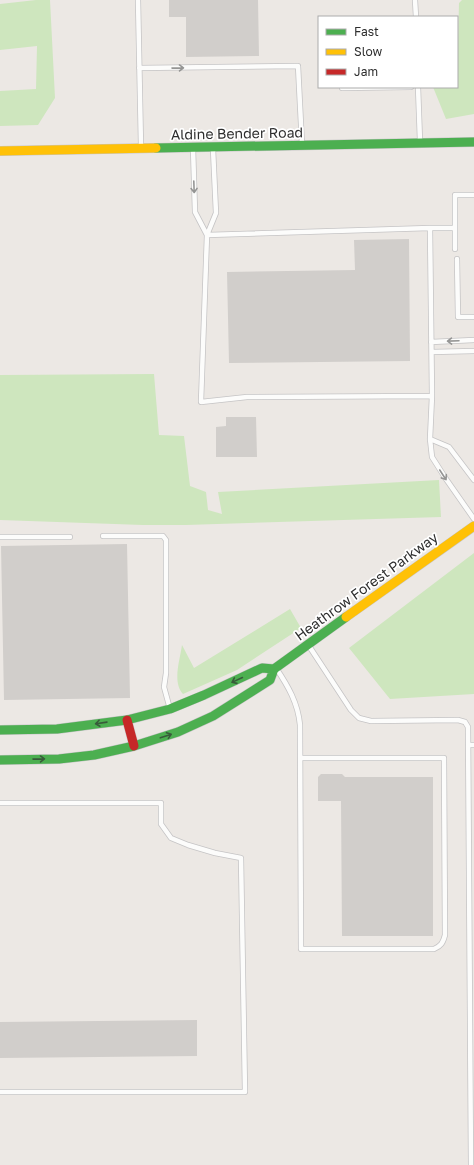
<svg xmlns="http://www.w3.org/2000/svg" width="474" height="1165" viewBox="0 0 474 1165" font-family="'Golos Text',sans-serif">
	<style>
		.green { fill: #cee6be }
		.building { fill: #d1cecb }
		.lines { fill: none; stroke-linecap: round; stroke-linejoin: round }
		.lane-casing { stroke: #c5c4c5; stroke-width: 6 }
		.fast-casing { stroke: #c5c4c5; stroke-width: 10 }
		.slow-casing { stroke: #c5c4c5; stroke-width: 10 }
		.jam-casing { stroke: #c5c4c5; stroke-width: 10 }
		.lane { stroke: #fcfcfb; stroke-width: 4.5 }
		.fast { stroke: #4caf50; stroke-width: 9 }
		.slow { stroke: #ffc107; stroke-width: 9 }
		.jam { stroke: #c62828; stroke-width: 9 }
		.oneway { stroke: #959594 }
		.oneway2 { stroke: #385b3a }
		.labels { text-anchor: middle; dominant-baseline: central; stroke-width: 3.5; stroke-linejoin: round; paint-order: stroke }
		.street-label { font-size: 14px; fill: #2e2e2e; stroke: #fff }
	</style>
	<rect width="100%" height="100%" fill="#ece8e4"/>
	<path class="green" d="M36,0H50L55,98L38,125L0,126V91L36,89L37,46L0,50V4Z
		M462,0H474V114L446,119L433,87H457L459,3Z
		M154,374L159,435L184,436L190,486L206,492L208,510L222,514L218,492L439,480L441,517L186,525H143L0,520V375Z
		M474,553V694L390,699L349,648Z
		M290,609L301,628L237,670L183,694C172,682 180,660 182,645L194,668Z"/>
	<path class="building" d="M169,0H258L259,56L186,57V17H169Z
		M409,239L410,361L229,363L227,272L355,270L354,240Z
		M226,417H256L257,457H216V427L226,426Z
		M127,544L130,698L4,700L1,546Z
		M321,774H342L345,777H433V936H342L341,801H318V777Z
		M197,1020V1056L0,1058V1022Z"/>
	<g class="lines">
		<g class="lane-casing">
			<path id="lane" d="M138,0L141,146
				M415,0L416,17
				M139,68L298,66L302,144
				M418,87L420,141
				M342,88L411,87
				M193,148L195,212L207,235
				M213,149L216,213L207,235L201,402L247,397L432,396L430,439L432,457L446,479L474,519
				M430,228H455
				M207,235L430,228L432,396
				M455,249V195H474
				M457,259L458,317H474
				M431,342L474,340
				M432,352L474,351
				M430,439L449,447L474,480
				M103,536H163L166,540V673L164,687L170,709
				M0,537H70
				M309,646L351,710L359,718L371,721L458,720L465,722L468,727L471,1165
				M276,668C288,686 298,703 300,725L301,949H434C441,946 443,943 445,935L444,758H301
				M468,745H474
				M0,803H161V824L171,838L188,845L215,853L241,858L245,1092H0"/>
		</g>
		<g class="fast-casing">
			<path id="fast" d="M156,148L474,142
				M0,730L57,729L127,720L170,709L204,695L262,668L274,669
				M0,760L59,759L94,755L134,746L178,732L213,716L270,680L274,669L346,617"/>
		</g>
		<g class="slow-casing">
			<path id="slow" d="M0,151L156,148
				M346,617L474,526"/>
		</g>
		<g class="jam-casing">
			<path id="jam" d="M127,720L134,746"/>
		</g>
		<use href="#lane" class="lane"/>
		<use href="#fast" class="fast"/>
		<use href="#slow" class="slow"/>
		<use href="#jam" class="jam"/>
	</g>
	<defs><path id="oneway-shaft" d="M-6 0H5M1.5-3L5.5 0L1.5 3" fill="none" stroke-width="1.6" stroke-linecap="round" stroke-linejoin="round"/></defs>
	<g class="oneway">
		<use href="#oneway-shaft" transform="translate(178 68) rotate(-1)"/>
		<use href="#oneway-shaft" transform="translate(194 187) rotate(88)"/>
		<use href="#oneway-shaft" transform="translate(453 341) rotate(178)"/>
		<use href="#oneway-shaft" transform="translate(443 475) rotate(57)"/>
	</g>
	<g class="oneway2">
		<use href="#oneway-shaft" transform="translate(237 680) rotate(155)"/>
		<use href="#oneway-shaft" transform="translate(101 723) rotate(172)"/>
		<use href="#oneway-shaft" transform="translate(166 736) rotate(-18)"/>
		<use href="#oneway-shaft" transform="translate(39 759) rotate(-1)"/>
	</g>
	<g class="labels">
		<g class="street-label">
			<text transform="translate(237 133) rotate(-1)">Aldine Bender Road</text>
			<text transform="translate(366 586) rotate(-36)">Heathrow Forest Parkway</text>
		</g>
	</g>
	<rect x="318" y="16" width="140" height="72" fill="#ffffff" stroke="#ababab"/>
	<rect x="326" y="29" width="20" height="6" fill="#4caf50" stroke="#ababab"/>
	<text x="354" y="36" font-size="12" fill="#2e2e2e">Fast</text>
	<rect x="326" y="49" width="20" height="6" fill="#ffc107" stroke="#ababab"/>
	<text x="354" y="56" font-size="12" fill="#2e2e2e">Slow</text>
	<rect x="326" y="69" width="20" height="6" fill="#c62828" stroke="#ababab"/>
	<text x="354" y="76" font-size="12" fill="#2e2e2e">Jam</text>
</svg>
